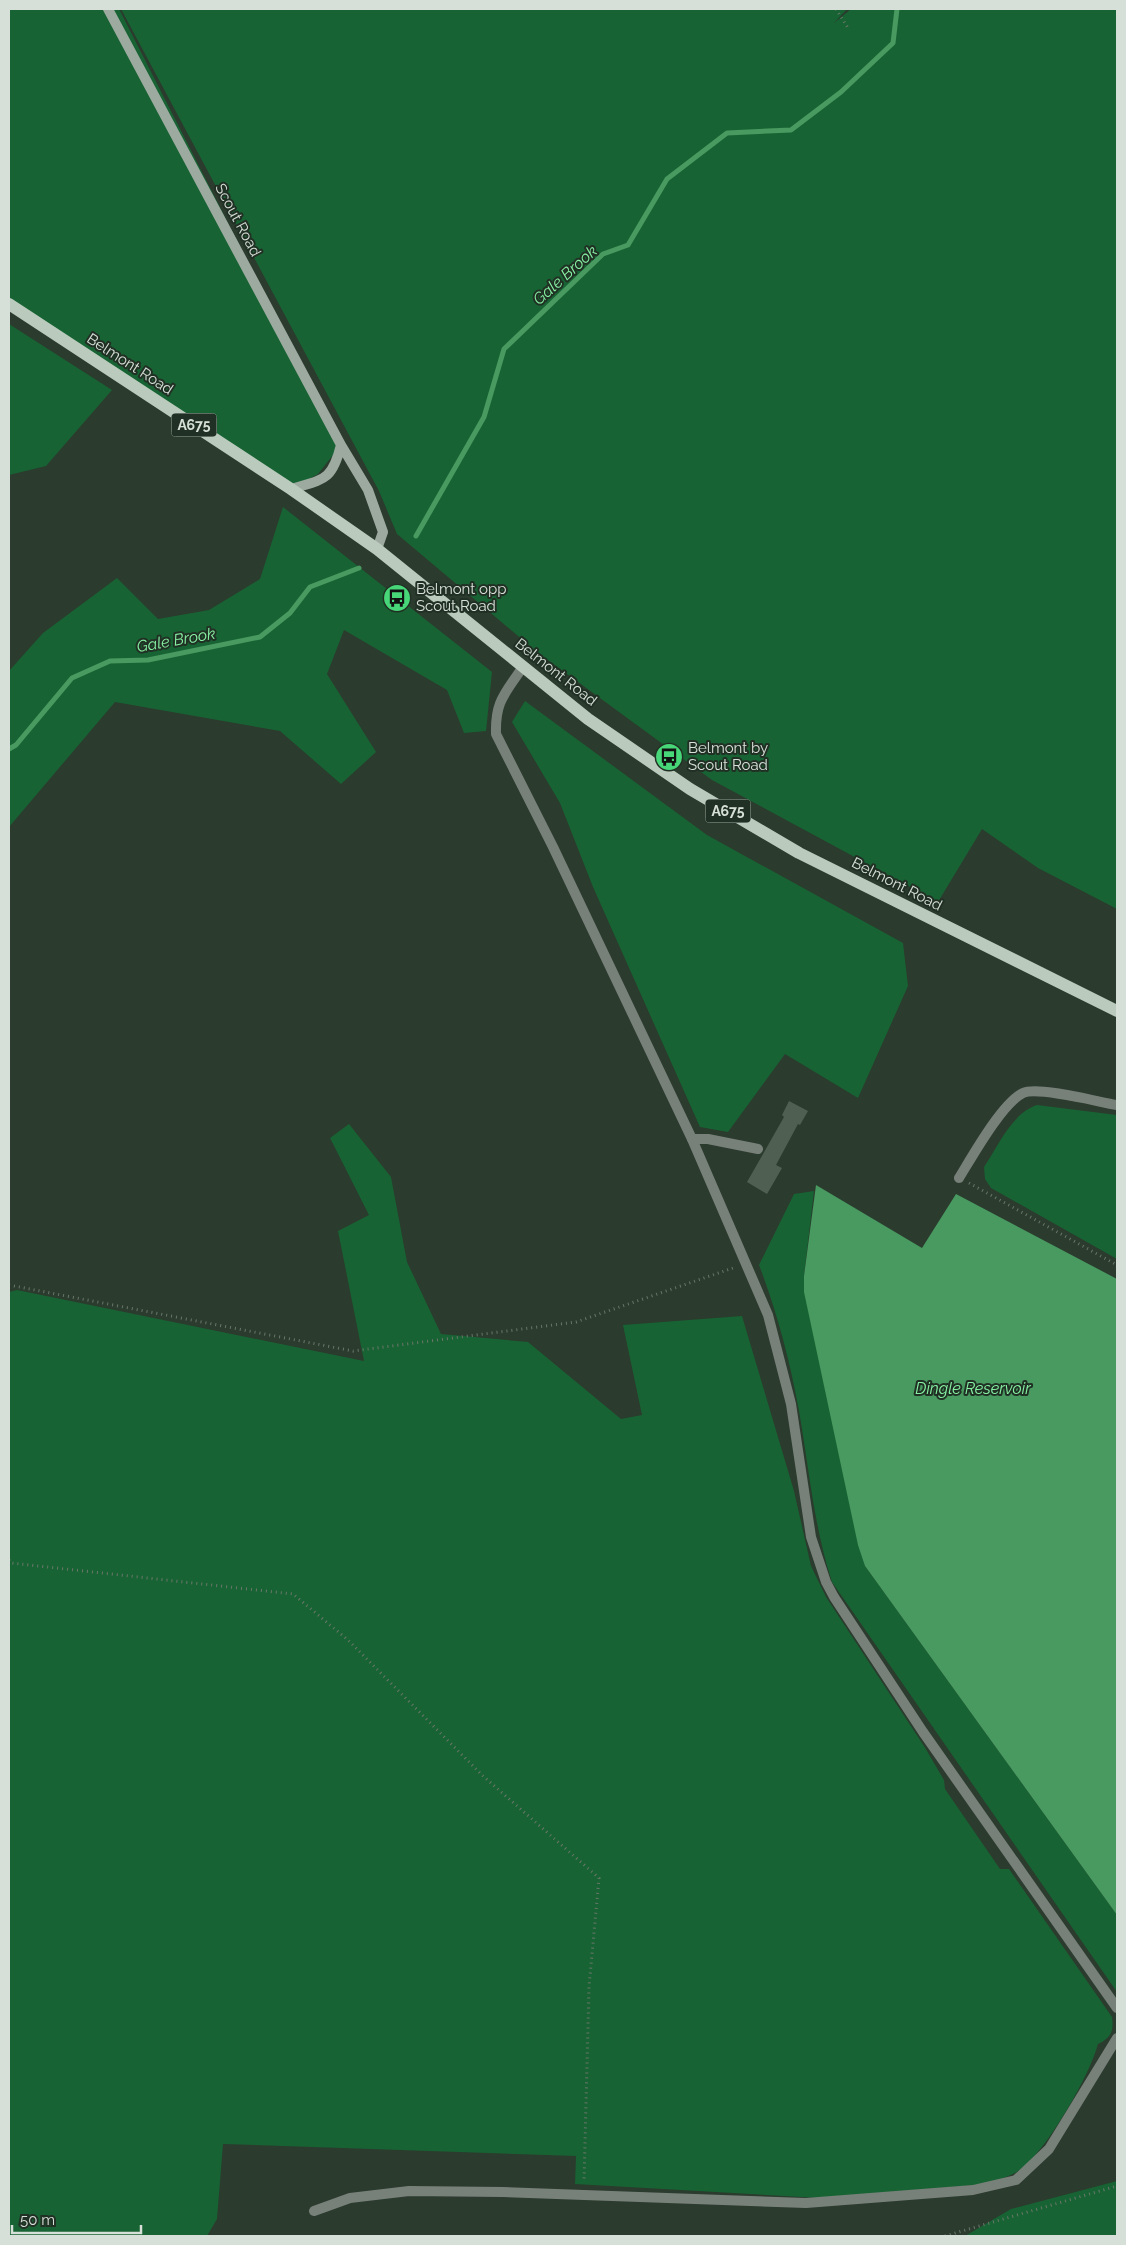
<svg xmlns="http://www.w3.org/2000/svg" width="1126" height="2245" viewBox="0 0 1126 2245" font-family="Raleway,sans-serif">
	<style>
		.green { fill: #186333 }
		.water { fill: #489a60 }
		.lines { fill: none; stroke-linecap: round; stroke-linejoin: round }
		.stream { stroke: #489a60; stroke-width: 5 }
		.building { fill: #4f6052 }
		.path { stroke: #69776b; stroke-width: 3; stroke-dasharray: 1 4; stroke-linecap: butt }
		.lane { stroke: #78807a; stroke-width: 10 }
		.street { stroke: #78807a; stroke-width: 10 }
		.secondary { stroke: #9daaa0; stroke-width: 10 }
		.primary { stroke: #bacabd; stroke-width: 12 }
		.labels { text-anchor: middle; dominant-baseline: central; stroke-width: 4; stroke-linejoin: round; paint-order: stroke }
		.shield { fill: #213024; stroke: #a0aba2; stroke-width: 1 }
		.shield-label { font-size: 14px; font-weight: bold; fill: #d7e0d8 }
		.street-label { font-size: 15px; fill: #d7e0d8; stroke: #213024 }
		.poi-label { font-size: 15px; fill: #d7e0d8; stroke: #213024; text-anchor: start }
		.water-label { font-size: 16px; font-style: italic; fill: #87f2a4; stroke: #213024 }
	</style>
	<rect width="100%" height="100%" fill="#2b3b2e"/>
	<path class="green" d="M9,9H119L341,445L318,474L291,489L9,304Z
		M121,9H847L834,23L851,9H1117V909L1038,868L982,829L938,902L712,780L537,652L397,534L379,491Z
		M9,324L112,390L46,466L9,475Z
		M283,507L492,672L486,731L464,733L447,690L344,630L327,674L376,752L341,784L280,731L115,702L9,827V671L43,633L117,578L158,619L209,610L260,579Z
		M525,701L707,835L903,943L908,986L858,1098L785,1054L728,1132L700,1127L593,887L560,803L512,722Z
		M1037,1105L1117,1115V1259L991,1188L985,1179L984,1167C998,1146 1012,1113 1037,1105Z
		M349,1124L391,1177L407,1262L441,1334L528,1342L621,1419L642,1415L623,1325L742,1316L794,1491L811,1566L826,1597L924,1746L944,1780L945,1789L1000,1869H1009L1112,2017C1114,2031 1111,2038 1098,2044C1089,2077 1050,2143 1025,2166C1015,2175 1000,2179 987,2184L819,2198L575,2184L576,2156L223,2144L217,2219L207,2236H9V1292L17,1290L364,1361L338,1231L369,1215L330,1138Z
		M814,1191L804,1276L865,1566L1117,1915V1992L832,1582C814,1527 809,1468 799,1411C790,1361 777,1312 759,1265L794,1194Z
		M1117,2181V2236H965L1011,2209Z"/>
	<path class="water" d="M816,1185L922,1248L956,1194L1117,1279V1915L865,1566L858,1545L804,1292V1276Z"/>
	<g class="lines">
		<path class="stream" d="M416,536L484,417L504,349L603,254L628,245L667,179L727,133L791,130L841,92L893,43L897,9
			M9,749L16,745L72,678L110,661L148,660L260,637L290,613L310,587L359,568"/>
	</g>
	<path class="building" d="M789,1101L808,1111L800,1125L798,1124L776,1165L782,1168L767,1194L747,1182L784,1117L782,1115Z"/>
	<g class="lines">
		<path class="path" d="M836,9L848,28
			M969,1183L1117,1265
			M9,1285L353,1351L576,1322L733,1268
			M9,1560L11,1563L293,1594L348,1640L483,1776L599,1878L589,1987L584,2182
			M945,2236L1117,2186"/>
		<path class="lane" d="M692,1139H708L758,1149
			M959,1178C972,1157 1002,1103 1023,1093C1038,1086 1098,1102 1117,1105
			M314,2211L350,2198L409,2191L503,2192L806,2203L973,2190L1016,2180L1049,2149L1117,2038"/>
		<path class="street" d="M522,668C505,694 495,701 496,734L553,847L692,1139L768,1315L791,1404L811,1537L826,1582L834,1597L923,1732L1117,2008"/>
		<path class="secondary" d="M108,9L341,445L368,490L383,532L377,549
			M291,489C324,479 332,481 341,445"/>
		<path class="primary" d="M9,304L291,489L377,549L588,719L690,789L799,853L1117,1011"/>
	</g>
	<defs>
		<g id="bus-disc" transform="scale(1.4375)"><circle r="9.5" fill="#47d779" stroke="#213024"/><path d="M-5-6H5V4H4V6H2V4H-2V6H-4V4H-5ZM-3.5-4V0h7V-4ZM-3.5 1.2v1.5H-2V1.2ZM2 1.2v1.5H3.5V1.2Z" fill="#111"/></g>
	</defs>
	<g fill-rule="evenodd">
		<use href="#bus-disc" x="397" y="598"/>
		<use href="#bus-disc" x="669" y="757"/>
	</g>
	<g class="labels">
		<g class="shield">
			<rect x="171.5" y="413.5" width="45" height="23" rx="4"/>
			<rect x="705.5" y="799.5" width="45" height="23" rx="4"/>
		</g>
		<g class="shield-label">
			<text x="194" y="425">A675</text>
			<text x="728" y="811">A675</text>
		</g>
		<g class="street-label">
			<text transform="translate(238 220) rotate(62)">Scout Road</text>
			<text transform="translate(130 364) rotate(33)">Belmont Road</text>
			<text transform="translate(556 672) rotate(38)">Belmont Road</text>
			<text transform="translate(897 884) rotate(27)">Belmont Road</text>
		</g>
		<g class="poi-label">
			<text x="416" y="589">Belmont opp<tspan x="416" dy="17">Scout Road</tspan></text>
			<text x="688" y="748">Belmont by<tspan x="688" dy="17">Scout Road</tspan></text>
		</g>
		<g class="water-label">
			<text transform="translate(565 275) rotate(-42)">Gale Brook</text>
			<text transform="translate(176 640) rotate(-10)">Gale Brook</text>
			<text x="973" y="1388">Dingle Reservoir</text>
		</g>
	</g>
	<rect width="1126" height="2245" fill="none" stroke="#d7e0d8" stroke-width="20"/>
	<path d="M12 2225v8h129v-8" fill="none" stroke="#d7e0d8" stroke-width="2.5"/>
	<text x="20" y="2225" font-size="15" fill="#d7e0d8" stroke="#213024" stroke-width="4" paint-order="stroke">50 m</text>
</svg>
